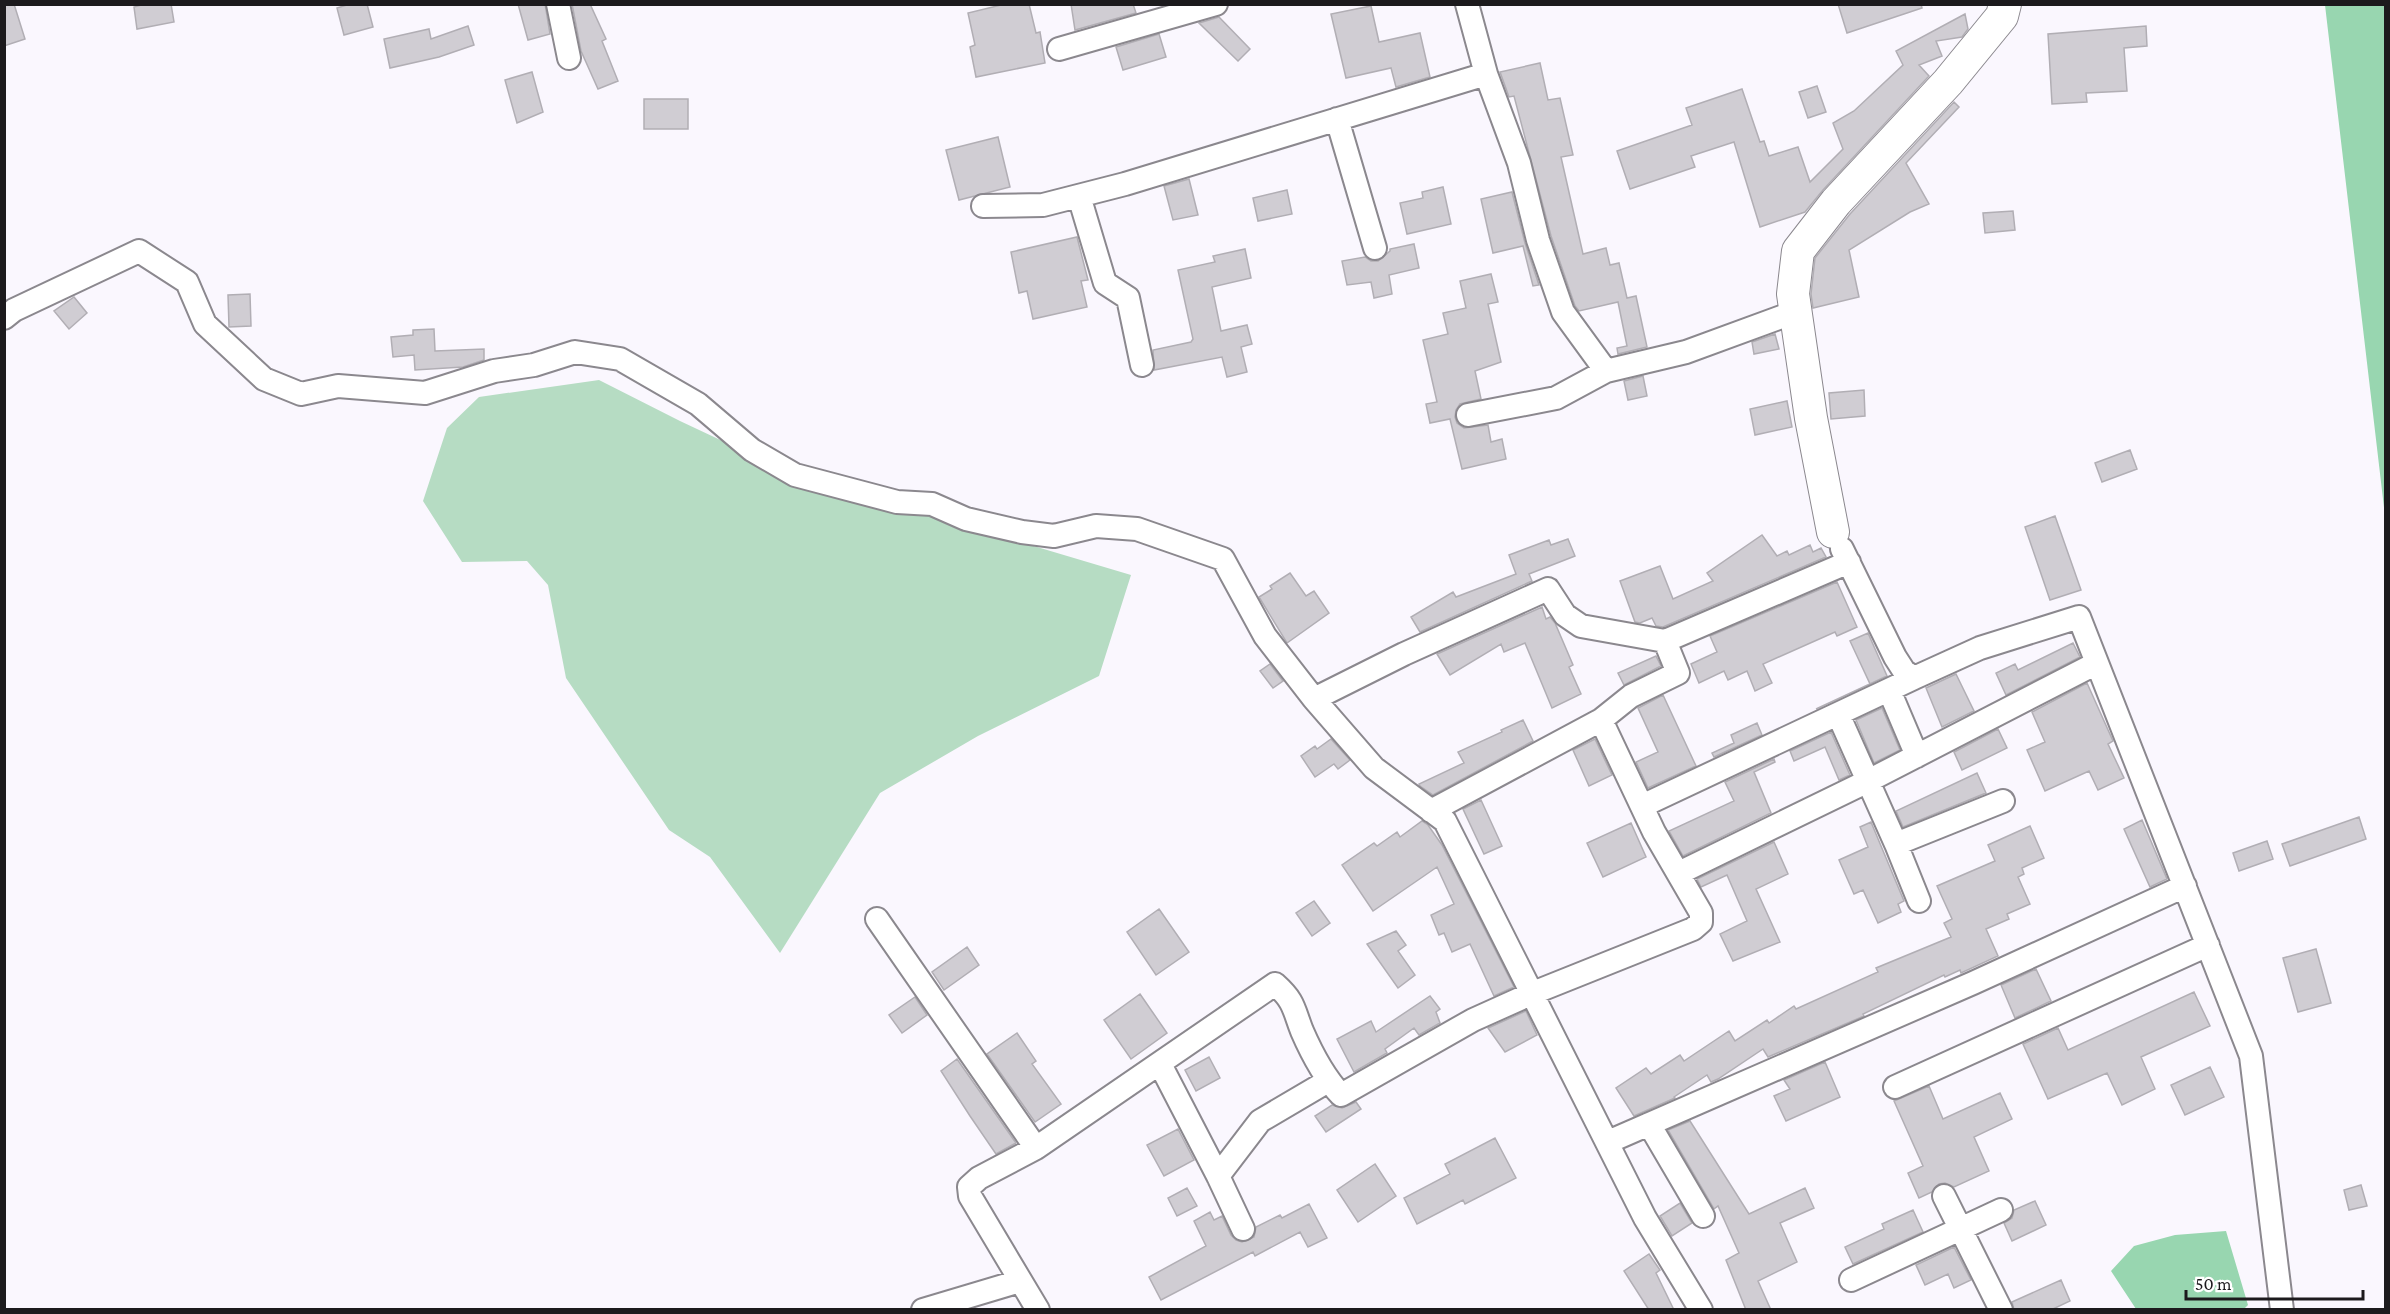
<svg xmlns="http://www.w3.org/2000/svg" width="2390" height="1314" viewBox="0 0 2390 1314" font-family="'Crimson Pro',serif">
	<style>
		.green { fill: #b6dcc3 }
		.water { fill: #98d6b0 }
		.building { fill: #d0cdd3; stroke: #b1aeb4; stroke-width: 1.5 }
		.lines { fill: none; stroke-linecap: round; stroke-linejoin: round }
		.street-casing { stroke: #8b888e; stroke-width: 26 }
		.secondary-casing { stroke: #8b888e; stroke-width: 34 }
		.street { stroke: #fff; stroke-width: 22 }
		.secondary { stroke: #fff; stroke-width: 32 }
	</style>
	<rect width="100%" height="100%" fill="#faf7fe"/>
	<path class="green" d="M599,380L680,421L795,475L1131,575L1099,676L978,736L880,793L780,953L710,857L669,830L566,678L548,585L527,561L462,562L423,501L447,428L479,397Z"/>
	<path class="water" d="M2325,5H2385V516Z
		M2226,1231L2248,1305L2244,1309H2136L2111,1271L2134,1246L2175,1235Z"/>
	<path class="building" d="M4,4H14L25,39L4,46Z
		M145,4H171L174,22L137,29L134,7Z
		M350,4H367L373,27L344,35L337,8Z
		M518,4H545L550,34L528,40Z
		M572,4H590L606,39L602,41L618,81L598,89L581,51Z
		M1005,4H1029L1036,33L1040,32L1045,63L976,77L970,47L975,45L968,13Z
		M1071,4H1133L1136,13L1075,30Z
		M1838,4H1921L1922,8L1847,33Z
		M1371,6L1379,42L1420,33L1430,77L1396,87L1391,68L1346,78L1331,14Z
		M1965,14L1968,29L1962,37L1936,41L1942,56L1919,65L1929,76L1823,190L1805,212L1760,227L1734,142L1691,156L1695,167L1630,189L1617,151L1692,125L1686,108L1742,89L1760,142L1764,141L1769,156L1798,147L1810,182L1843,149L1833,123L1854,111L1903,65L1896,51Z
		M1219,17L1250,49L1238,61L1199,23Z
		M468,26L474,45L439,57L390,68L384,39L429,29L431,39Z
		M2146,26L2147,46L2124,48L2127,91L2086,93L2087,102L2052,104L2048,34Z
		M1159,34L1166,57L1123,70L1116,47Z
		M1540,63L1548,100L1560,98L1573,155L1561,157L1583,254L1606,248L1610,265L1619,263L1627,298L1636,296L1647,347L1618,354L1617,348L1627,346L1618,302L1579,311L1575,306L1551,236L1514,96L1509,97L1500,72Z
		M532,72L543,112L517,123L505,80Z
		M1817,86L1826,112L1808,118L1799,92Z
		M644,99H688V129H644Z
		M1954,102L1959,107L1906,163L1929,204L1910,212L1849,250L1859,297L1813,308L1811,294L1815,258L1850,214Z
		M998,137L1010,187L959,200L946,150Z
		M1189,179L1198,215L1173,220L1164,186Z
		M1443,187L1451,224L1407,234L1400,203L1423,198L1422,192Z
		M1287,190L1292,214L1258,221L1253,198Z
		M1512,192L1525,243L1539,285L1533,286L1523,246L1493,253L1481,199Z
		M2013,211L2015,230L1985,233L1983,213Z
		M1077,237L1088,280L1081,281L1087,307L1033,319L1027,291L1019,293L1011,252Z
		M1414,244L1419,268L1389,275L1392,294L1374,298L1371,282L1347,285L1342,261L1365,257L1371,261H1378L1390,251V249Z
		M1245,249L1251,278L1212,287L1221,331L1247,325L1252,344L1241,347L1247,372L1227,377L1222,357L1154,370L1153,350L1191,342L1193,339L1178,270L1215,262L1213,256Z
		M1491,274L1498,302L1488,304L1501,362L1475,371L1481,399L1460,404L1456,410L1455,417L1457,423L1464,428L1488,425L1491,442L1502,439L1506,459L1462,469L1450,419L1430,423L1426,404L1437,402L1423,340L1448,334L1443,313L1466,308L1460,281Z
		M250,294L251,326L229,327L228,295Z
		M74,297L87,313L69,329L54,311Z
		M434,329L435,351L484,349V360L463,367L415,370L414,355L393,357L391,337L413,335V330Z
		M1775,334L1779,349L1754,354L1752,342Z
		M1643,376L1647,396L1628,400L1624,381Z
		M1864,390L1865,416L1831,419L1829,393Z
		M1787,401L1792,427L1755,435L1750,409Z
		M2130,450L2137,469L2102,482L2095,463Z
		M2055,516L2081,590L2050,600L2025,527Z
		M1762,535L1777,556L1787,551L1789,555L1810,545L1813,552L1821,548L1826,557L1663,627L1656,626L1652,618L1640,623L1635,622L1620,581L1660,566L1673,599L1713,581L1707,573Z
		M1568,539L1575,556L1529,574L1532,581L1420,632L1411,617L1453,592L1456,597L1516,574L1509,555L1549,540L1551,545Z
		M1290,573L1306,596L1314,591L1329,613L1287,643L1259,597L1272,589L1270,586Z
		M1837,582L1857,627L1837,636L1835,632L1763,664L1772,683L1755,691L1747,671L1728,680L1724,671L1699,683L1691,664L1717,652L1710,636Z
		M1542,607L1546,619L1550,617L1555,623L1573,665L1569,667L1581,694L1552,708L1525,643L1504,652L1501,644L1450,675L1437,654Z
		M1868,633L1887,676L1816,709L1870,684L1850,641Z
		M2073,643L2080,657L2006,695L1996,673L2015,664L2018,670Z
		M1656,656L1661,666L1624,685L1618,673Z
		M1270,664L1283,681L1273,688L1260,671Z
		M1956,674L1974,711L1942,727L1926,688Z
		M2087,683L2113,741L2108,744L2124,778L2098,790L2089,771L2045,791L2027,750L2045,742L2032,712Z
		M1663,695L1696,766L1648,788L1636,762L1658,752L1638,708Z
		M1882,708L1900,750L1874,763L1856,720Z
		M1523,720L1533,741L1433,795L1420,786L1419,784L1464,763L1458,752L1502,732L1501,730Z
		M1757,723L1762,735L1714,757L1712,753L1734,743L1731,735Z
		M1998,729L2007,748L1962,770L1954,752Z
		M1831,732L1850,775L1839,780L1825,747L1794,761L1790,751Z
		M1331,739L1350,760L1338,769L1334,764L1315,777L1301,756L1315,746L1317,749Z
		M1595,739L1612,775L1589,786L1573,750Z
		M1774,759L1775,762L1754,772L1771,813L1683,856L1669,831L1734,801L1725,782Z
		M1977,773L1986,793L1903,827L1896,811Z
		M1481,800L1502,846L1484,854L1463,809Z
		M2359,817L2366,839L2290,866L2282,844Z
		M2142,820L2167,879L2150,887L2124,829Z
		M1422,821L1428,825L1442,845L1514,987L1494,996L1470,944L1452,952L1444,933L1439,935L1431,915L1454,904L1437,867L1373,911L1342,865L1374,843L1377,846L1397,832L1400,837Z
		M1871,822L1904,901L1898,904L1901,912L1878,923L1863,890L1854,894L1839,860L1868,847L1860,827Z
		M1631,823L1646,857L1603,877L1587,843Z
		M2030,826L2044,858L2022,868L2024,874L2018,877L2030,904L2007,914L2009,919L1986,929L1998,956L1961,973L1960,970L1945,977L1944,975L1863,1014L1864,1016L1768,1057L1763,1049L1718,1079L1711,1082L1707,1075L1674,1097L1675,1098L1634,1116L1616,1088L1646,1068L1651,1074L1680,1055L1684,1061L1729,1031L1735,1041L1767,1020L1769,1023L1794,1006L1796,1009L1878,972L1876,968L1951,937L1944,923L1952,919L1937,886L1995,861L1988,845Z
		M2267,841L2273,859L2239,871L2233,853Z
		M1774,842L1788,874L1756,889L1780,942L1733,961L1720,934L1747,921L1727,875L1701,887L1697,879Z
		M1314,901L1330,923L1312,936L1296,913Z
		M1159,909L1189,952L1156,975L1127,932Z
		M1396,931L1406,945L1398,951L1415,975L1398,988L1367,944Z
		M967,947L979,965L944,990L932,972Z
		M2316,949L2331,1003L2298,1012L2283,958Z
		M2036,969L2051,1001L2015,1018L2001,985Z
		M2194,992L2210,1026L2141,1057L2155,1089L2122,1105L2107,1073L2048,1099L2023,1044L2058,1028L2068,1050Z
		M1140,994L1167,1033L1131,1059L1104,1020Z
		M1430,996L1440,1009L1436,1012L1440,1023L1419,1035L1414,1028L1385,1049L1387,1053L1354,1072L1337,1039L1371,1021L1376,1032Z
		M915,997L927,1015L902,1033L889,1015Z
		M1526,1011L1537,1035L1505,1052L1488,1028Z
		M1017,1033L1036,1061L1032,1064L1061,1104L1035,1122L987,1054Z
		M1209,1057L1220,1078L1196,1091L1185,1070Z
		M957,1059L1016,1143L996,1154L970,1116L941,1071Z
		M1825,1062L1840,1097L1786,1121L1774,1096L1790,1089L1784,1080Z
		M2210,1067L2224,1097L2185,1115L2171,1085Z
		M1929,1086L1943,1119L2000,1093L2012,1119L1974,1137L1989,1171L1954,1187L1945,1183L1939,1184L1932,1192L1919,1198L1908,1173L1923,1166L1894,1101Z
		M1356,1102L1361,1109L1326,1132L1315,1116L1332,1105L1342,1108Z
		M1690,1121L1749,1214L1805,1188L1814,1208L1780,1223L1797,1262L1758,1281L1771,1310H1746L1726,1260L1739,1253L1718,1206L1714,1209L1668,1130Z
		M1178,1129L1194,1160L1164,1176L1147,1145Z
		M1495,1138L1516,1178L1465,1204L1463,1200L1417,1224L1404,1198L1450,1174L1445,1164Z
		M1375,1164L1396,1196L1358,1222L1337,1190Z
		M2361,1185L2367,1206L2349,1210L2344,1190Z
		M1187,1188L1197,1206L1177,1216L1168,1198Z
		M2035,1201L2046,1225L2012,1241L2004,1223L2012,1218L2014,1210Z
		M1680,1203L1692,1223L1672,1236L1660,1216Z
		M1309,1204L1327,1238L1308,1247L1300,1232L1255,1256L1253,1252L1161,1300L1149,1277L1206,1246L1194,1221L1210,1212L1214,1220L1222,1216L1231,1235L1236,1240L1242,1242L1254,1237L1256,1227L1280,1215L1282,1218Z
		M1913,1210L1923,1232L1853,1264L1845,1247L1884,1229L1882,1224Z
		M1954,1247L1971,1280L1954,1288L1948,1274L1925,1285L1916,1265Z
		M1649,1254L1660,1270L1656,1273L1674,1310H1649L1624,1271Z
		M2061,1280L2070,1301L2051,1310H2014L2012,1302Z"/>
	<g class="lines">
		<g class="street-casing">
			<path id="street" d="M558,4L569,58
				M1059,49L1216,4
				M1486,74L1519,163L1538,240L1563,312L1606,371
				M1337,119L1375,248
				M1079,196L1105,283L1128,298L1142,365
				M983,206L1043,205L1125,184L1486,74L1467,4
				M4,318L14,310L139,251L187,282L205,324L264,379L301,394L338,386L425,393L494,371L534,365L575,352L620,359L698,404L752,450L795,475L897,502L932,504L966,519L1022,532L1054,536L1096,526L1137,529L1223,559L1265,636L1314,699L1404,654L1548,589L1565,615L1581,626L1665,641L1849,562
				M1468,415L1556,398L1606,371L1686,352L1795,312
				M1842,549L1895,657L1904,671L1914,678L1980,648L2079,617L2251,1056L2282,1310
				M1889,690L1917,756
				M1314,699L1374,768L1445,821L1645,1218L1701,1310
				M1838,714L1896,844L1919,901
				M1642,806L1914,678
				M1431,811L1601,720L1631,696L1678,673L1665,641
				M1896,844L2003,801
				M1679,873L1868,781L2097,663
				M877,919L1036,1148
				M1160,1064L1218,1176L1243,1229
				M1895,1087L2208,945
				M1649,1124L1703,1216
				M1608,1142L1973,983L2185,886
				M1218,1176L1260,1121L1328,1081
				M1944,1196L2001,1310
				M1851,1280L2001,1210
				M923,1310L1020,1281
				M1038,1310L970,1196L969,1187L979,1178L1036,1148L1275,984C1295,1002 1293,1008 1302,1031C1312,1054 1324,1077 1341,1095L1473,1020L1533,993L1693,929L1701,922V913L1654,832L1601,720"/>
		</g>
		<g class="secondary-casing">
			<path id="secondary" d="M1833,532L1811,418L1793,294L1798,251L1836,202L1948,82L2002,16L2005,4"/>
		</g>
		<use href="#street" class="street"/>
		<use href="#secondary" class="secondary"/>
	</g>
	<rect width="2390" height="1314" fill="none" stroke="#1c1a1d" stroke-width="12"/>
	<path d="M2186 1290v9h177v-9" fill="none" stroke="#1c1a1d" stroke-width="3"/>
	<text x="2195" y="1290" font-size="18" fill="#1c1a1d" stroke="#ffffff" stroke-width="4.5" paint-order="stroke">50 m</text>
</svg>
